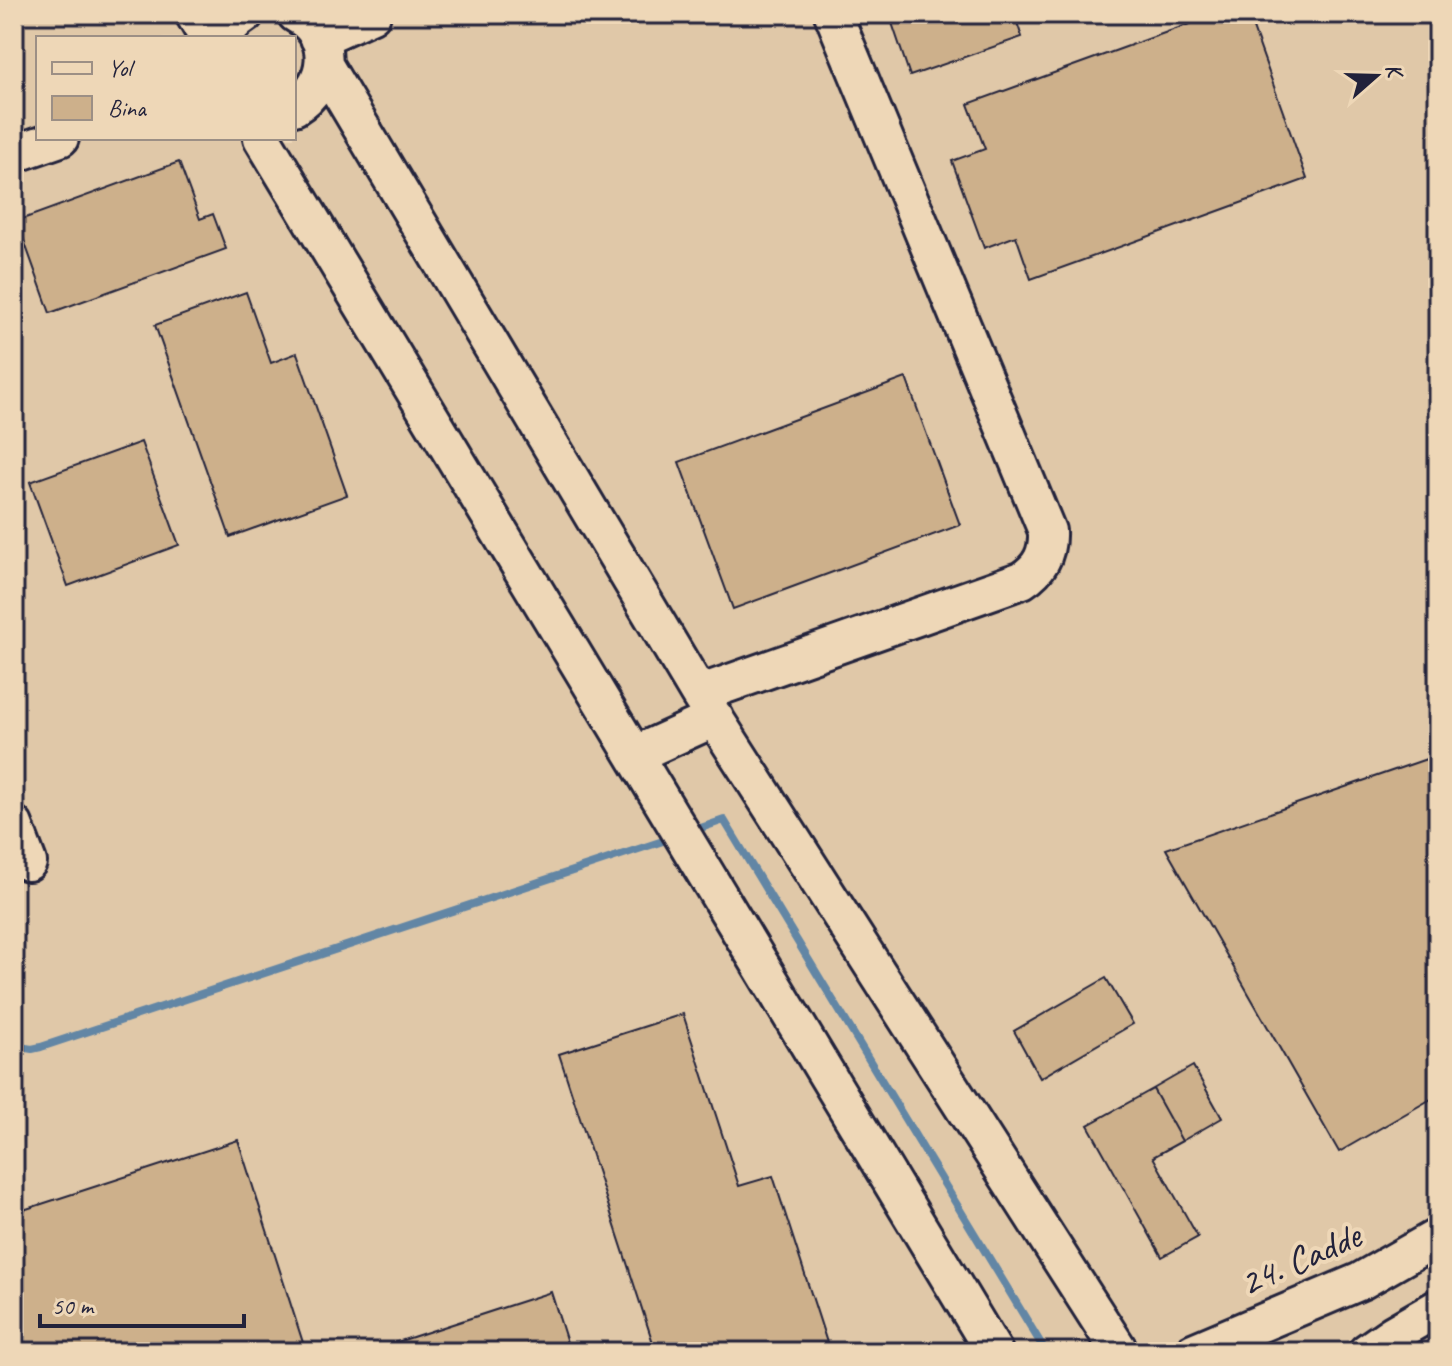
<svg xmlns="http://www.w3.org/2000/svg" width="1452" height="1366" viewBox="0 0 1452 1366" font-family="Caveat,sans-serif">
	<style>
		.built { fill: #e0c8a8; fill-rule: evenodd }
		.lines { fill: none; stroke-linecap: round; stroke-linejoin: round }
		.stream { stroke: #6286a5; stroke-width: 8 }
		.building { fill: #cdb08b; stroke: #22223b; stroke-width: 2 }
		.minor-casing { stroke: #22223b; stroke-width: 42 }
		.minor { stroke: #eed7b7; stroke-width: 36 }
		.labels { text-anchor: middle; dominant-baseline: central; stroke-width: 8; stroke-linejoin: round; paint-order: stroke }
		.street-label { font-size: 38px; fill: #22223b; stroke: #eed7b7 }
	</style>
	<rect width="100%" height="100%" fill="#eed7b7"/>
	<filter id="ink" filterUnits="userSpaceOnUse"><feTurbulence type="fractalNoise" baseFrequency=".0125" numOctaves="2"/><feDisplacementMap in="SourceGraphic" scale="16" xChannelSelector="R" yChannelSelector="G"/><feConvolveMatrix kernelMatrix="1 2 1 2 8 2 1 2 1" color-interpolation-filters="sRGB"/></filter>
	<g filter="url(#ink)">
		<path class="built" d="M14,14H1438V1352H14ZM38,38H294V138H38Z"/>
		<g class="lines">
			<path class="stream" d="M692,831L724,820L1046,1352
				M14,1046L32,1049L41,1047L672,838"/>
		</g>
		<path class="building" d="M889,14H1014L1022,37L910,76Z
			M1217,14H1248L1307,179L1031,279L1016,236L984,248L952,161L985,149L968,104Z
			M179,162L200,219L213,214L226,249L50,313L17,221Z
			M246,292L271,363L297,353L347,495L230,537L155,325Z
			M906,378L960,525L733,609L679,462Z
			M141,442L179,545L68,586L30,482Z
			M1438,755V1095L1339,1152L1166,849Z
			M1106,978L1133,1024L1040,1078L1014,1031Z
			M683,1014L739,1186L773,1176L830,1352H656L559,1054Z
			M1193,1066L1222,1118L1182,1141L1153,1089Z
			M1153,1089L1182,1141L1153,1157L1198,1237L1162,1257L1088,1125Z
			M238,1140L306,1352H14V1213Z
			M551,1292L570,1352H387L385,1346Z"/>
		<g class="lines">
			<g class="minor-casing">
				<path id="minor" d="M194,14L208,38
					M223,38C229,27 235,20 245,14
					M319,38L372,14
					M324,65L699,694L1120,1352
					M294,107C330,85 336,36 296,14
					M262,138L994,1352
					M14,154L60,138
					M699,694L1022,580C1041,568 1048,553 1047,531L833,14
					M634,755L715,718
					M14,825L28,862
					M1193,1352L1361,1281L1438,1237
					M1367,1352L1393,1334L1438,1308"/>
			</g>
			<use href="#minor" class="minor"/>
		</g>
	</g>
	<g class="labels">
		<g class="street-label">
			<text transform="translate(1300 1259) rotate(-24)">24. Cadde</text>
		</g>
	</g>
	<rect width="1452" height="1366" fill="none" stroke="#eed7b7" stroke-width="48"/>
	<rect x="24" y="24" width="1404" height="1318" fill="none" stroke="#22223b" stroke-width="3" filter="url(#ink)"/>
	<rect x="36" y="36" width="260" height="104" fill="#eed7b7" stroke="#9c8f85" stroke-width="2"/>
	<rect x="52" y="62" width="40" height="12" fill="#eed7b7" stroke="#9c8f85" stroke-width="2"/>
	<text x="108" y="76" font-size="24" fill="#22223b">Yol</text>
	<rect x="52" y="96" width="40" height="24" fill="#cdb08b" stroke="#9c8f85" stroke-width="2"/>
	<text x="108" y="116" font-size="24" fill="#22223b">Bina</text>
	<g transform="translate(1376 76) rotate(70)" stroke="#eed7b7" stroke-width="6" paint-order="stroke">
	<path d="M0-6L14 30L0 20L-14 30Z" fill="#22223b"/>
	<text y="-12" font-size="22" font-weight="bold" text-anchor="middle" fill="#22223b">K</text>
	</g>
	<path d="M40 1314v12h204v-12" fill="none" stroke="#22223b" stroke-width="4"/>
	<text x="52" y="1314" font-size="24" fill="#22223b" stroke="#eed7b7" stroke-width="6" paint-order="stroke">50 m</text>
</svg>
